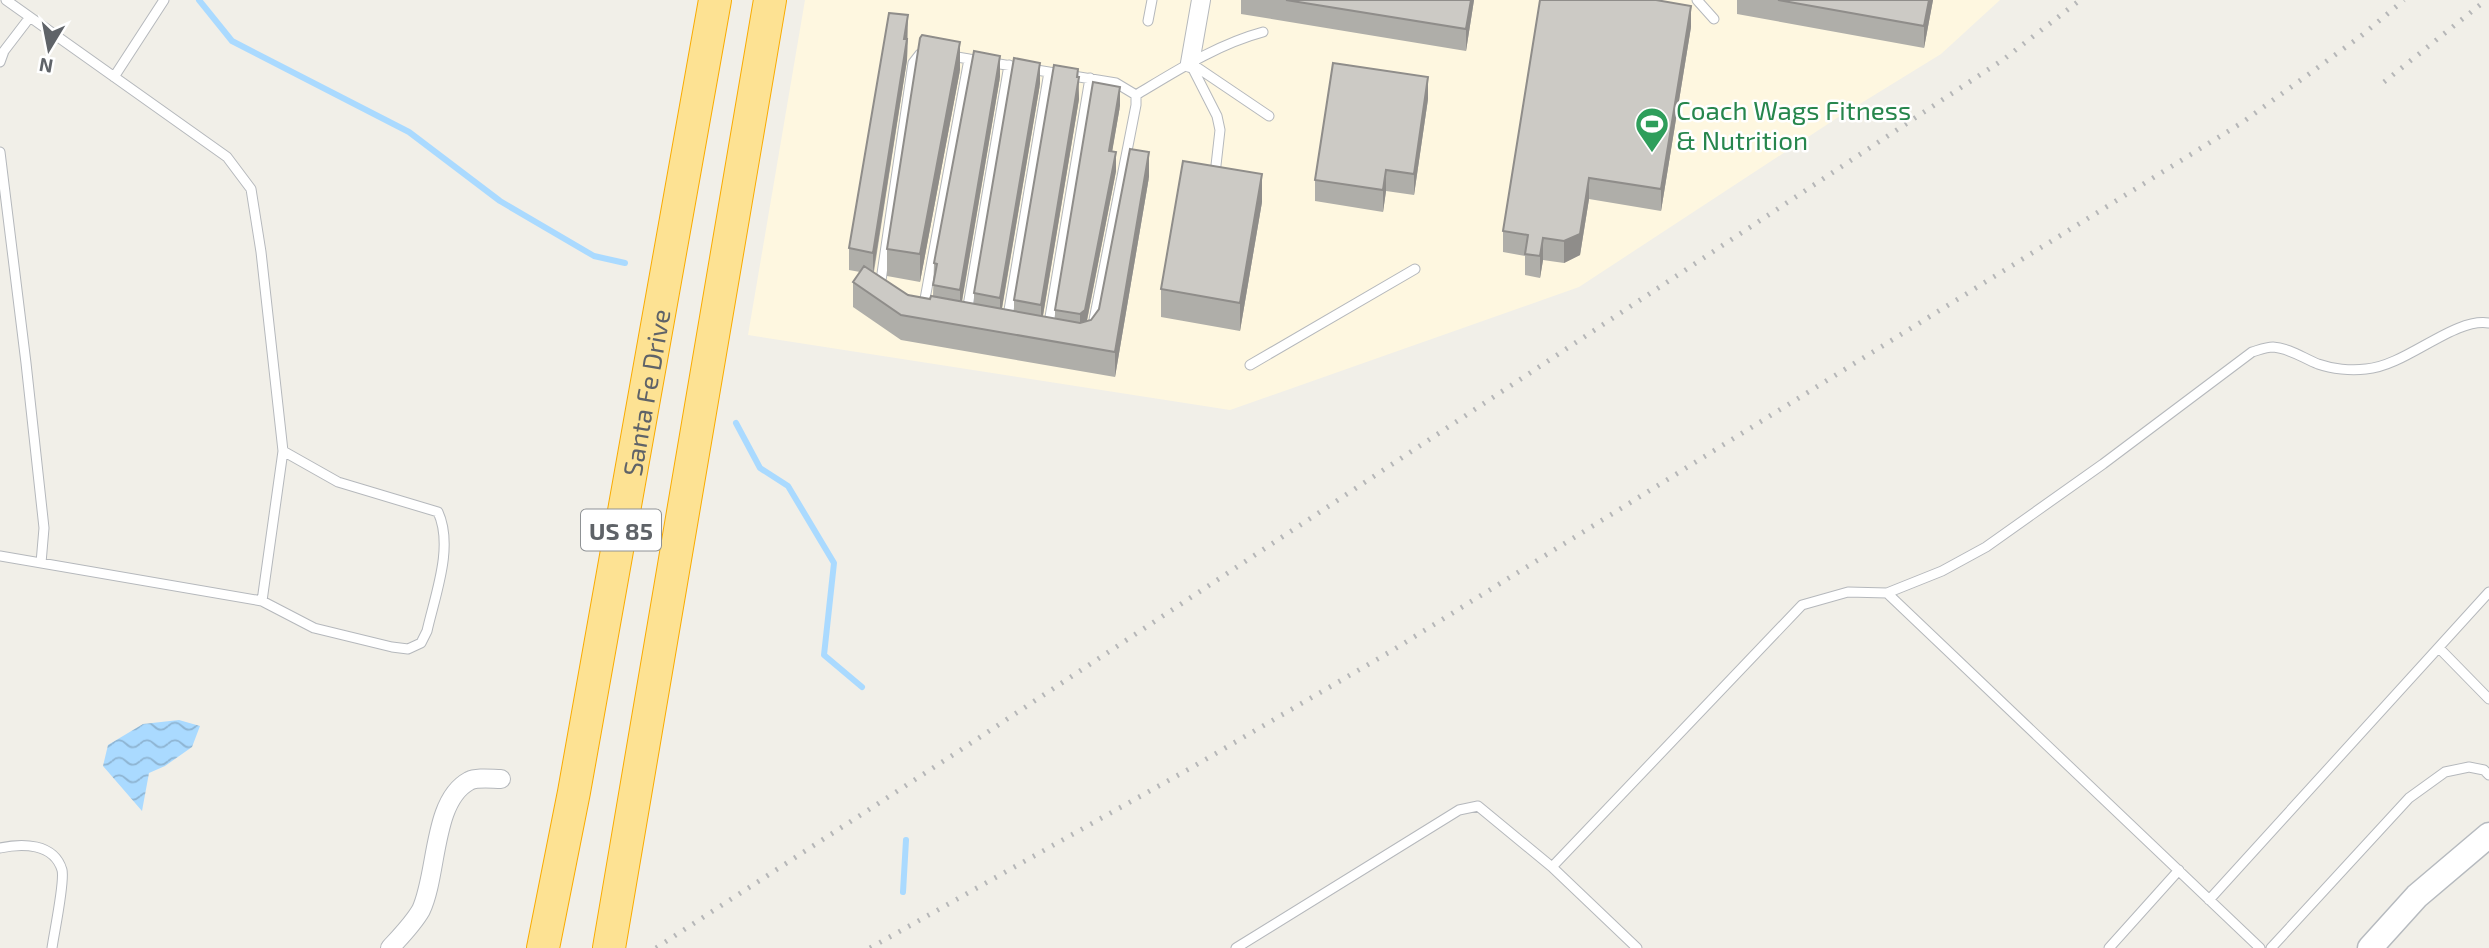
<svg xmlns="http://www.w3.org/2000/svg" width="2489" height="948" viewBox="0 0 2489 948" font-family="'Exo 2',sans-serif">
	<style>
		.commercial { fill: #fef7e0 }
		.water { fill: url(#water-waves) }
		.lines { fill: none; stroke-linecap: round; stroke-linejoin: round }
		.stream { stroke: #aadaff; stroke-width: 6 }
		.lane-casing { stroke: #b5b8bc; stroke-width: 11 }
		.street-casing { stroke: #b5b8bc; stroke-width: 20 }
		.secondary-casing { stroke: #b6babf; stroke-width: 27 }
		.highway-casing { stroke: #f9ab00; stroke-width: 34 }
		.lane { stroke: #fff; stroke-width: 9 }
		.street { stroke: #fff; stroke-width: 18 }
		.secondary { stroke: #fff; stroke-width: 24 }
		.highway { stroke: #fde293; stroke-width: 32 }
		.rail { stroke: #b6b7b8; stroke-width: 5; stroke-dasharray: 2 9; stroke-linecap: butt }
		.wall { fill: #afaea9 }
		.shaded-wall { fill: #8f8d8a }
		.building { fill: #cccac5; stroke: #8f8d8a; stroke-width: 2 }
		.labels { text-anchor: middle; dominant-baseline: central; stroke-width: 5; stroke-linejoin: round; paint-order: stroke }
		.shield { fill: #fff; stroke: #8f9295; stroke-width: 2 }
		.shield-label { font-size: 24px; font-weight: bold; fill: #5f6368 }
		.leisure-label { font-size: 26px; fill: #27864d; stroke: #fff; text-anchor: start }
		.street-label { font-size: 26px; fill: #5f6368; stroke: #fff }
	</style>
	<defs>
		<pattern id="water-waves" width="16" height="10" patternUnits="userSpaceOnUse" patternTransform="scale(1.75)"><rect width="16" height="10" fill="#aadaff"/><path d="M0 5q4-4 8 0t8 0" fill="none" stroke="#8eb4d2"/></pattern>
	</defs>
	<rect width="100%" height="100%" fill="#f1efe8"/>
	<path class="commercial" d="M805,0H2000L1941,54L1837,118L1579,287L1230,410L748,335Z"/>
	<path class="water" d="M179,720L200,726L192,747L165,766L149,773L142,811L103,766L108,745L143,724Z"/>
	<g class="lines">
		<path class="stream" d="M199,0L232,41L409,132L500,201L594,256L625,263
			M736,423L760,468L788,486L834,563L824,655L862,687
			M903,892L906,840"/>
		<g class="lane-casing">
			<path id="lane" d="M1697,0L1714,19
				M1148,21L1152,0
				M951,56L1116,83L1136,95
				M0,62L4,51L30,17
				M1190,63L1217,116L1220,130L1215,174
				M1192,64L1269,116
				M114,77L164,0
				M0,152L26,363L44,528L41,563
				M880,287L913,63L920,54L923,53
				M923,310L969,59
				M967,312L1009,65
				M1007,322L1049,72
				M1093,325L1136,105V95C1176,71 1218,44 1263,32
				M1048,329L1090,78
				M1250,365L1415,269
				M0,556L262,601L283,451L261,252L251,189L227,157L6,0
				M262,601L314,628L392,647L408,649L421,643L427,631C435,595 454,547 438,512L338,482L283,451
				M2439,648L2489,699
				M0,848C22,843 54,843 62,870C65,882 54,933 52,948
				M1552,867L1802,605L1848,592L1887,593
				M2209,900L2489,592
				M1236,948L1459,810L1478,806L1552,867L1637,948
				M2109,948L2179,870
				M2260,948L1887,593L1942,571L1986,547L2103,464L2252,352C2259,350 2266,347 2273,347C2289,348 2303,358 2318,364C2332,369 2351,371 2366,369C2406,366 2454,317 2489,323
				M2271,948L2409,798L2445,772L2469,767L2484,770L2489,775"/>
		</g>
		<g class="street-casing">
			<path id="street" d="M1190,63L1201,0
				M390,948C401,936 413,924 421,910C438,874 432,801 469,781C477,777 492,779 501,779"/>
		</g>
		<g class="secondary-casing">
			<path id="secondary" d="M2370,948L2417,896L2489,835"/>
		</g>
		<g class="highway-casing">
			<g id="highway">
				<path id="s1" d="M543,948L574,792L715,0"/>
				<path d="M609,948L770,0"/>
			</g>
		</g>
		<use href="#lane" class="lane"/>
		<use href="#street" class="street"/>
		<use href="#secondary" class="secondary"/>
		<use href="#highway" class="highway"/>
		<path class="rail" d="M2384,82L2486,0
			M656,948L962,749L2004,59L2080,0
			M870,948L1196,765L1393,650L2243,122L2361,36L2404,0"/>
	</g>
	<path class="wall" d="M1241,0H1474L1466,51L1241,14Z
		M1737,0H1933L1924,48L1737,14Z
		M1691,27L1661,211L1589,199L1580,255L1564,263L1543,260L1540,278L1525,275V256L1503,252V231Z
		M908,37L907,60L874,272L908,295L930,299L933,296L934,263L1000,77L962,302L974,304V293L1040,84L1002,309L1014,311V300L1078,77L1079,99L1043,316L1055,319V310L1120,106L1112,151L1116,171L1087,321L1091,320L1099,309L1149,177L1115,377L901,340L853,307V282L860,272L849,270V248Z
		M960,70L920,282L887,276V249Z
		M1428,99L1414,195L1386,191L1383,212L1315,201V180Z
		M1262,202L1240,331L1161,317V289Z"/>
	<path class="shaded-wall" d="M1471,0H1474L1466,51V29Z
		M1929,0H1933L1924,48V26Z
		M1691,6V27L1661,211V189Z
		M908,15L907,60L873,274V253Z
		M960,42V70L920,282V254Z
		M1000,56V77L960,312V290Z
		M1040,63V84L1000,319V298Z
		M1078,69L1079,99L1041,327V305Z
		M1428,77V99L1414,195V174Z
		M1120,87V106L1109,170V151Z
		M1116,152V171L1085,330L1080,334V314Z
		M1149,152V177L1115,377V352Z
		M1386,170V191L1383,212V190Z
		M1262,174V202L1240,331V303Z
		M1589,178V199L1580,255L1564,263V241Z
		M1543,238V260L1540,278V256Z"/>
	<path class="building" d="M1286,0H1471L1466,29Z
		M1540,0H1656L1691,6L1661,189L1589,178L1580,234L1564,241L1543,238L1540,256L1525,254L1528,235L1503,231Z
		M1778,0H1929L1924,26Z
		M889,13L908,15L904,39H907L873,253L849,248Z
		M922,35L960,42L920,254L887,249L920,38Z
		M974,51L1000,56L960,290L933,285L937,264L934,263Z
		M1014,58L1040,63L1000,298L974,293Z
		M1333,63L1428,77L1414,174L1386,170L1383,190L1315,180Z
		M1054,65L1078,69L1077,77H1079L1041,305L1014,300Z
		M1093,82L1120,87L1109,151L1116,152L1085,310L1080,314L1055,310Z
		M1130,149L1149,152L1115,352L901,315L853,282L864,266L908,295L930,299L931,296L1080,323L1091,320L1099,309Z
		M1183,161L1262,174L1240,303L1161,289Z"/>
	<defs>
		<g id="stadium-pin" transform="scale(1.75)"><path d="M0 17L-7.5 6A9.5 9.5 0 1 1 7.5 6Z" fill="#2e9e5b" stroke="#fff"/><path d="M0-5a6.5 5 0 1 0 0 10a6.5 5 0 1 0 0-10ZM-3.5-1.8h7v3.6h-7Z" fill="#fff"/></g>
	</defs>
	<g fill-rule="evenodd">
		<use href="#stadium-pin" x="1652" y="124"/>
	</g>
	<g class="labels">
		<rect class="shield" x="581" y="509.5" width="80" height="41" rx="5"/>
		<g class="shield-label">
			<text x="621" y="530">US 85</text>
		</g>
		<g class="leisure-label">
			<text x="1676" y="109">Coach Wags Fitness<tspan x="1676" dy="30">&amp; Nutrition</tspan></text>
		</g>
		<g class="street-label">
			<text stroke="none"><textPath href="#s1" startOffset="565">Santa Fe Drive</textPath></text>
		</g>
	</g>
	<g transform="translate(49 49) rotate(190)" stroke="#ffffff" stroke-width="5" paint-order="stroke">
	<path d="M0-5L12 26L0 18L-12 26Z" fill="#5f6368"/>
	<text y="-10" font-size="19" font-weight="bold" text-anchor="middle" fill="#5f6368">N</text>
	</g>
</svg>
